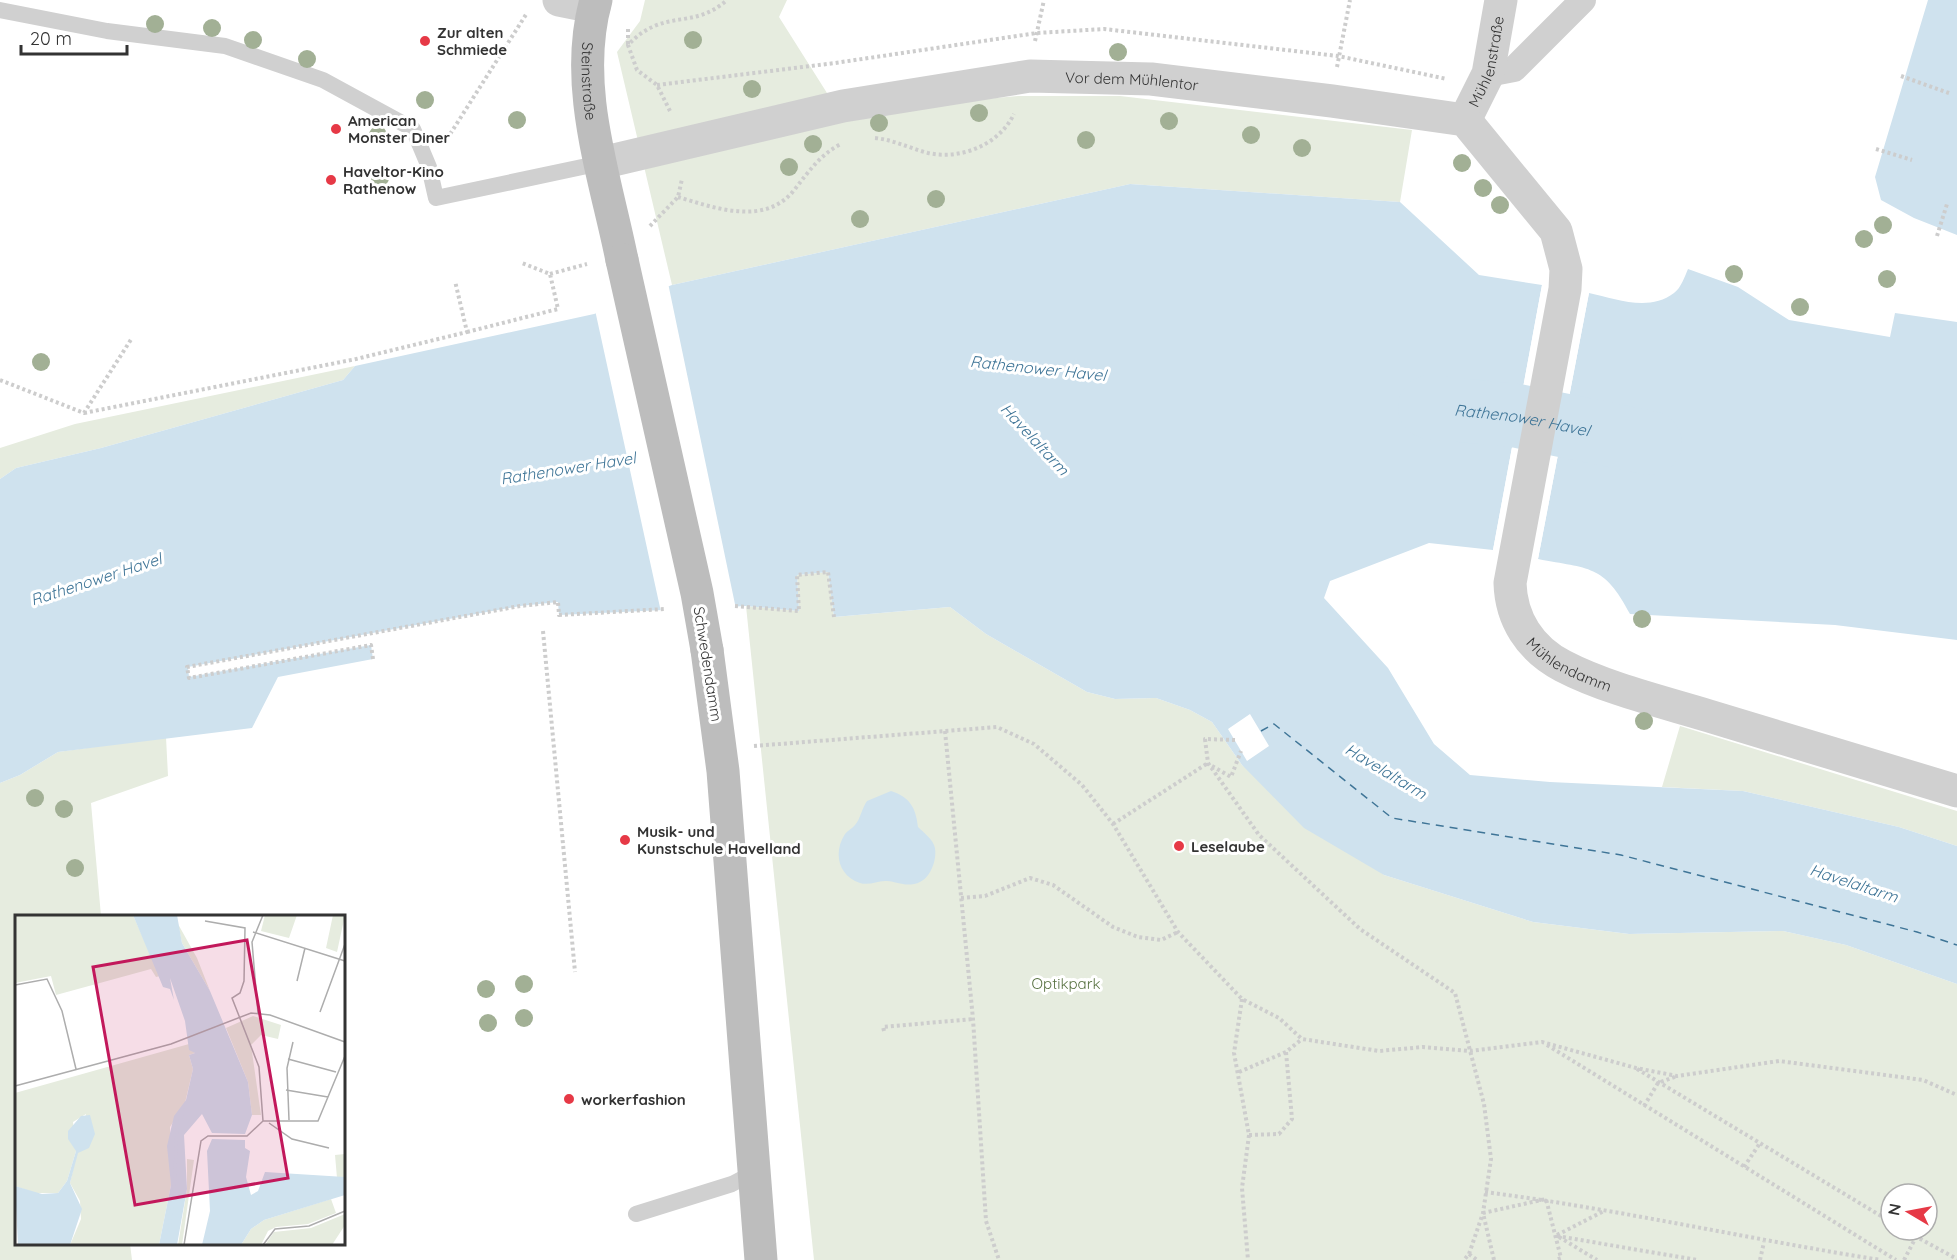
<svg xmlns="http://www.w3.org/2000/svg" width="1957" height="1260" viewBox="0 0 1957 1260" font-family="Quicksand,sans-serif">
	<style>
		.green { fill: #e6ecdf; fill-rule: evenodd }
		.water { fill: #cfe2ee }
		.pier { fill: #fff }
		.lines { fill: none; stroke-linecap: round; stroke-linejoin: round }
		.river { stroke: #cfe2ee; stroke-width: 64 }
		.ferry { stroke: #3f7597; stroke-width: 1.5; stroke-dasharray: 8 6; stroke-linecap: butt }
		.path { stroke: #cdcdcd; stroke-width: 4; stroke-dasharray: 3 3; stroke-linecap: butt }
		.service { stroke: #d0d0d0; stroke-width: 16 }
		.pedestrian { stroke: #d0d0d0; stroke-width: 26 }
		.minor { stroke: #d0d0d0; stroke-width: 33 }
		.secondary { stroke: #bdbdbd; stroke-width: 33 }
		.secondary-bridge { stroke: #bdbdbd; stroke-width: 33 }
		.tree { fill: #a2b095 }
		.poi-dot { fill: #e63946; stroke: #fff; stroke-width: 2 }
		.labels { text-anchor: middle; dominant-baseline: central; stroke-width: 6; stroke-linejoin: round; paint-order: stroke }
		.poi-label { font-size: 15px; font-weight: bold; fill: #333; stroke: #fff; text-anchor: start }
		.street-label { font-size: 15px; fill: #333; stroke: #fff }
		.park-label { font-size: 15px; fill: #56703f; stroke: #fff }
		.water-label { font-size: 16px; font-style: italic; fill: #3f7597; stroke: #fff }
		.inset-river { fill: none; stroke: #cfe2ee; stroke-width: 3 }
		.inset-road { fill: none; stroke: #adadad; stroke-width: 1.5 }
		.view { fill: #c2185b; fill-opacity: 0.15; stroke: #c2185b; stroke-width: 3 }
		.inset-edge { fill: none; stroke: #333; stroke-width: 3 }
	</style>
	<rect width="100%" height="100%" fill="#fff"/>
	<path class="green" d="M645,0H787L779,17L839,112L1018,96H1120L1412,130L1400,202L1130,184L672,285L617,52L640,21Z
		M355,366L343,380L101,448L16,468L0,479V448L75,424Z
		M828,572L834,617L950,607L986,634L1087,692L1115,699L1156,698L1190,710L1212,722L1242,765L1384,875L1533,922L1629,934L1783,931L1846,945L1957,984V1260H814L746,606L799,611L797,575ZM1891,1194H1927V1230H1891Z
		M1680,726L1957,811V846L1899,827L1743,791L1662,787Z
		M166,737L168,776L91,803L101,916H16V1244H130L132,1260H0V783L20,775L58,752Z"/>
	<path class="water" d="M1928,0H1957V235L1914,218L1881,200L1875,177Z
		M1130,184L1400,202L1479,275L1542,285L1493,550L1429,543L1330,581L1324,598L1388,668L1434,744L1470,775L1550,782L1743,791L1899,827L1957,846V984L1846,945L1783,931L1629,934L1533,922L1384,875L1304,828L1242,765L1212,722L1190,710L1156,698L1115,699L1087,692L986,634L950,607L834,617L828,572L797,575L799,611L746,606L559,615L558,602L520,606L188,667L189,677L371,645L373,659L278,677L252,728L58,752L20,775L0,783V479L16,468L101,448L343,380L355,366L594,314L672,285Z
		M1688,269L1738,287L1789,320L1890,337L1895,313L1957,322V640L1835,625L1630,614C1604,564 1589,569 1538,559L1589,293C1616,299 1649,312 1674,293C1681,288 1685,276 1688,269Z
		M891,791C910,797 916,808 918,827C924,833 933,839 935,848C937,861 930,879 918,883C905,887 898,882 887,881C878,880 870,886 860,883C838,876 833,852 845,834C848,830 852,829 855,825C860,820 862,808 867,801Z"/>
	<path class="pier" d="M668,283L736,609L661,612L595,310Z
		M1542,285L1545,286L1495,551L1493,550Z
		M1586,293H1589L1538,559L1535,558Z
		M1250,714L1269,746L1247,761L1228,729Z"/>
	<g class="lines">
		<path class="river" id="s1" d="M1430,407L1518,416L1650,443"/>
		<path class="ferry" d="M1261,731L1274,724L1392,818L1621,855L1917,932L1957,945"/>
		<path class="path" d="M1035,41L1044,0
			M628,44V28
			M1337,67L1350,0
			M1901,76L1949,93
			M657,85L835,63L1037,33L1104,29L1338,56L1447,79
			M670,111L657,85L637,70L628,45C664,7 692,31 727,0
			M875,138C894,140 909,148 928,153C961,160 999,145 1014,114
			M447,139L527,13
			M1876,149L1912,160
			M678,197C715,208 766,227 795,189C809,171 821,154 841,144
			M650,226L678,197L682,179
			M1937,236L1947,204
			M550,274L587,264
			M467,332L558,309L550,274L522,263
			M0,380L84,413L132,338
			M84,413L356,359L467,332L455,281
			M735,606L799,611L797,575L828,572L834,617
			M543,631L575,972
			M373,659L371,645L189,678L187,667L520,606L558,602L559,615L665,609
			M945,731L973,1019L986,1221L999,1260
			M1235,740L1205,739L1208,763L1259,835L1360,929L1455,993L1484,1104L1491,1159L1483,1213L1469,1254L1464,1260
			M754,746L997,727L1034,744L1082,785L1113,824L1178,932L1242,999L1279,1018L1302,1039L1379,1051L1423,1047L1470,1051L1542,1042L1636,1068L1677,1076L1779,1061L1923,1080L1957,1095
			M1212,766L1231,777L1241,751
			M1113,824L1208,763
			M961,898L985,896L1030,878L1053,885L1113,927L1138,937L1161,940L1178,932
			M1242,999L1234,1053L1249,1135L1242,1188L1248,1260
			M884,1031L883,1027L973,1019
			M1547,1045L1896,1260
			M1637,1069L1891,1222
			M1239,1072L1286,1052L1302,1039
			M1644,1106L1658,1083L1677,1076
			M1249,1135L1279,1134L1292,1119L1286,1052
			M1744,1167L1760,1143
			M1485,1192C1617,1209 1748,1239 1881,1260
			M1904,1230L1957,1259
			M1557,1235L1604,1211
			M1557,1236L1697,1260
			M1559,1237L1597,1260
			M1469,1254L1477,1260
			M1494,1260L1483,1213L1546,1199L1561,1258L1555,1260
			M1760,1260L1764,1242
			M1904,1260L1916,1237"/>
		<path class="service" d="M0,10L107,31L225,46L323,80L413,129L429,167L436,198L601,163
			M636,1214L732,1184L753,1173"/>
		<path class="pedestrian" d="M1488,74L1514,69L1583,0"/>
		<g class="minor">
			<path d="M559,0L594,7"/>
			<path id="s2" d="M1465,120L1488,74L1501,0"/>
			<path id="s3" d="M601,163L843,106L1030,76L1151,79L1332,101L1465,120L1556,231L1566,269L1565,289L1510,583C1511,619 1530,649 1563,666C1605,688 1663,702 1709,716C1792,741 1874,766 1957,791"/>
		</g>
		<g class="secondary">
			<path id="s4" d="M596,0C572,85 605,176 622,260"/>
			<path d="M707,650L723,771L761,1260"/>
		</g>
		<path class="secondary-bridge" d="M622,260L697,593L707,650"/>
	</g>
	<g class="tree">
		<circle cx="155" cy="24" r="9"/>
		<circle cx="212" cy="28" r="9"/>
		<circle cx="253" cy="40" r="9"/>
		<circle cx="693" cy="40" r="9"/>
		<circle cx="1118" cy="52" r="9"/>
		<circle cx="307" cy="59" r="9"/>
		<circle cx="752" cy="89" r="9"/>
		<circle cx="425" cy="100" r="9"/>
		<circle cx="979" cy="113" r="9"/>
		<circle cx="517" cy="120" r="9"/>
		<circle cx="1169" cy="121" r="9"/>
		<circle cx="879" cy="123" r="9"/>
		<circle cx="378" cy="135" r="9"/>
		<circle cx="1251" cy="135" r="9"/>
		<circle cx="1086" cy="140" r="9"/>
		<circle cx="813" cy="144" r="9"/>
		<circle cx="1302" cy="148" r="9"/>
		<circle cx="1462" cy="163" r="9"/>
		<circle cx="789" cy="167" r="9"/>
		<circle cx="380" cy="178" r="9"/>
		<circle cx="1483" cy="188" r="9"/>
		<circle cx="936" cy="199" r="9"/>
		<circle cx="1500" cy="205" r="9"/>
		<circle cx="860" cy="219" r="9"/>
		<circle cx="1883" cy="225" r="9"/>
		<circle cx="1864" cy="239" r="9"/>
		<circle cx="1734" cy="274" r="9"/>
		<circle cx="1887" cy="279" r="9"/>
		<circle cx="1800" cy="307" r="9"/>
		<circle cx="41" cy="362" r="9"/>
		<circle cx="1642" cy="619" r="9"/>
		<circle cx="1644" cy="721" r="9"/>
		<circle cx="35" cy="798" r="9"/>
		<circle cx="64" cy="809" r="9"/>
		<circle cx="75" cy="868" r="9"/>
		<circle cx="524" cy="984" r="9"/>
		<circle cx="486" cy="989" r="9"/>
		<circle cx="524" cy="1018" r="9"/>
		<circle cx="488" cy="1023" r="9"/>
	</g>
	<g class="poi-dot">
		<circle cx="425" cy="41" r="6"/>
		<circle cx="336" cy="129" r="6"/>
		<circle cx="331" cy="180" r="6"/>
		<circle cx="625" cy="840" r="6"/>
		<circle cx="1179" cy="846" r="6"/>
		<circle cx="569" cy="1099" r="6"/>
	</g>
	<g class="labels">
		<g class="poi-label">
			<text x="437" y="32">Zur alten<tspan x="437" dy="17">Schmiede</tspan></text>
			<text x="348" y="120">American<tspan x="348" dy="17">Monster Diner</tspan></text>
			<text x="343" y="171">Haveltor-Kino<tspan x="343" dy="17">Rathenow</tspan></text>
			<text x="637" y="831">Musik- und<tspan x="637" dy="17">Kunstschule Havelland</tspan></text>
			<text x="1191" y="846">Leselaube</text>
			<text x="581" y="1099">workerfashion</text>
		</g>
		<g class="street-label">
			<text stroke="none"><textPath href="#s2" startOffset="63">Mühlenstraße</textPath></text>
			<text stroke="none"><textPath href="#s3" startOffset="540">Vor dem Mühlentor</textPath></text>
			<text stroke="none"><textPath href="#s4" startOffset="82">Steinstraße</textPath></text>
			<text stroke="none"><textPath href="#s3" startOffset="1486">Mühlendamm</textPath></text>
			<text transform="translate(708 664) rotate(81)">Schwedendamm</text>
		</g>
		<g class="park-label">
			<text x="1066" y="983">Optikpark</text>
		</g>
		<g class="water-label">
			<text transform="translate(1038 368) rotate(6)">Rathenower Havel</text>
			<text stroke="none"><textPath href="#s1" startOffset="93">Rathenower Havel</textPath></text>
			<text transform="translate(1035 439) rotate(47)">Havelaltarm</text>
			<text transform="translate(568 468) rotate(-9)">Rathenower Havel</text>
			<text transform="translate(96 579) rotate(-18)">Rathenower Havel</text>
			<text transform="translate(1386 771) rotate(31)">Havelaltarm</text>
			<text transform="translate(1854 883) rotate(18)">Havelaltarm</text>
		</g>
	</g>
	<g transform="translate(15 915)">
		<rect width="330" height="330" fill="#fff"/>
		<path d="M0,0H118L145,61L141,62L136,54L41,80L36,61L0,68ZM250,0H282L274,23L246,16ZM318,0H330L322,37L311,33ZM163,9L182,43L195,76L167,28ZM238,101L266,110L263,124L246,120L236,130L246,200H237L233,167L211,113ZM174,129L180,138L174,140L178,154L170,188L155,212L156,270L144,330H55L66,304L65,286L55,268L71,199L58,207L61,236L52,266L43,278H20L0,271V178ZM330,239V262L322,263L320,240ZM172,244L179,245L167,330H163L172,274ZM316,284L321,298L293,309L261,312L253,316L246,330H226L236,314L249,305ZM330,299V310L317,330H250L259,317L296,313Z" fill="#e6ecdf"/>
		<path d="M118,0H162L167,28L195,76L233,167L237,200L230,219L197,218L187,199L169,220L172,274L162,330H144L156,270L152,231L159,201L171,185L178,154L174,140L180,138L174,135L170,106L155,63L159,85L155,74L148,72ZM75,200L80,219L74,233L63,238L55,268L67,294L55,330H3L0,271L27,279L43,278L52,266L61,236L53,224V216L66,201ZM197,224L230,225V233L235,236L231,262L236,280L243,276L250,257L330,262V280L249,305L236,314L226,330H187L195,296L192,236Z" fill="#cfe2ee"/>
		<path class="inset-river" d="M147,330L154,314L159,278L162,212L170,194"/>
		<path class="inset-road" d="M238,17L330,46M282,66L290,33M0,70L32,64L47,96L61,154M305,97L330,29M243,98L237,27L248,0M273,144L321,157M0,171L156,129L236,98L255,100L330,127M271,175L313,182M274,205L272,153L278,127M248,206H303L330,141M254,208L277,224L314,233M169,330L186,226L193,221H232L248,206L244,152L217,83L225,78L229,66L230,13L190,6M248,330L260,314L294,311L330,296"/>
		<path class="view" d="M232,25L273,263L120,290L78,52Z"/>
		<rect width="330" height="330" class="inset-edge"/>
	</g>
	<g transform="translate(1909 1212) rotate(280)"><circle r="28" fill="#ffffff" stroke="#adadad" stroke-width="1.5"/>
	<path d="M0-4.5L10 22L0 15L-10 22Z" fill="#e63946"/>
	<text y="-9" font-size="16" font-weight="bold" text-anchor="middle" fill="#333333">N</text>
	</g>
	<path d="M21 45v9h106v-9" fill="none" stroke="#333333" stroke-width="3"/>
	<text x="30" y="45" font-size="18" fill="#333333" stroke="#ffffff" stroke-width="4.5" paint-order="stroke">20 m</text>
</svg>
